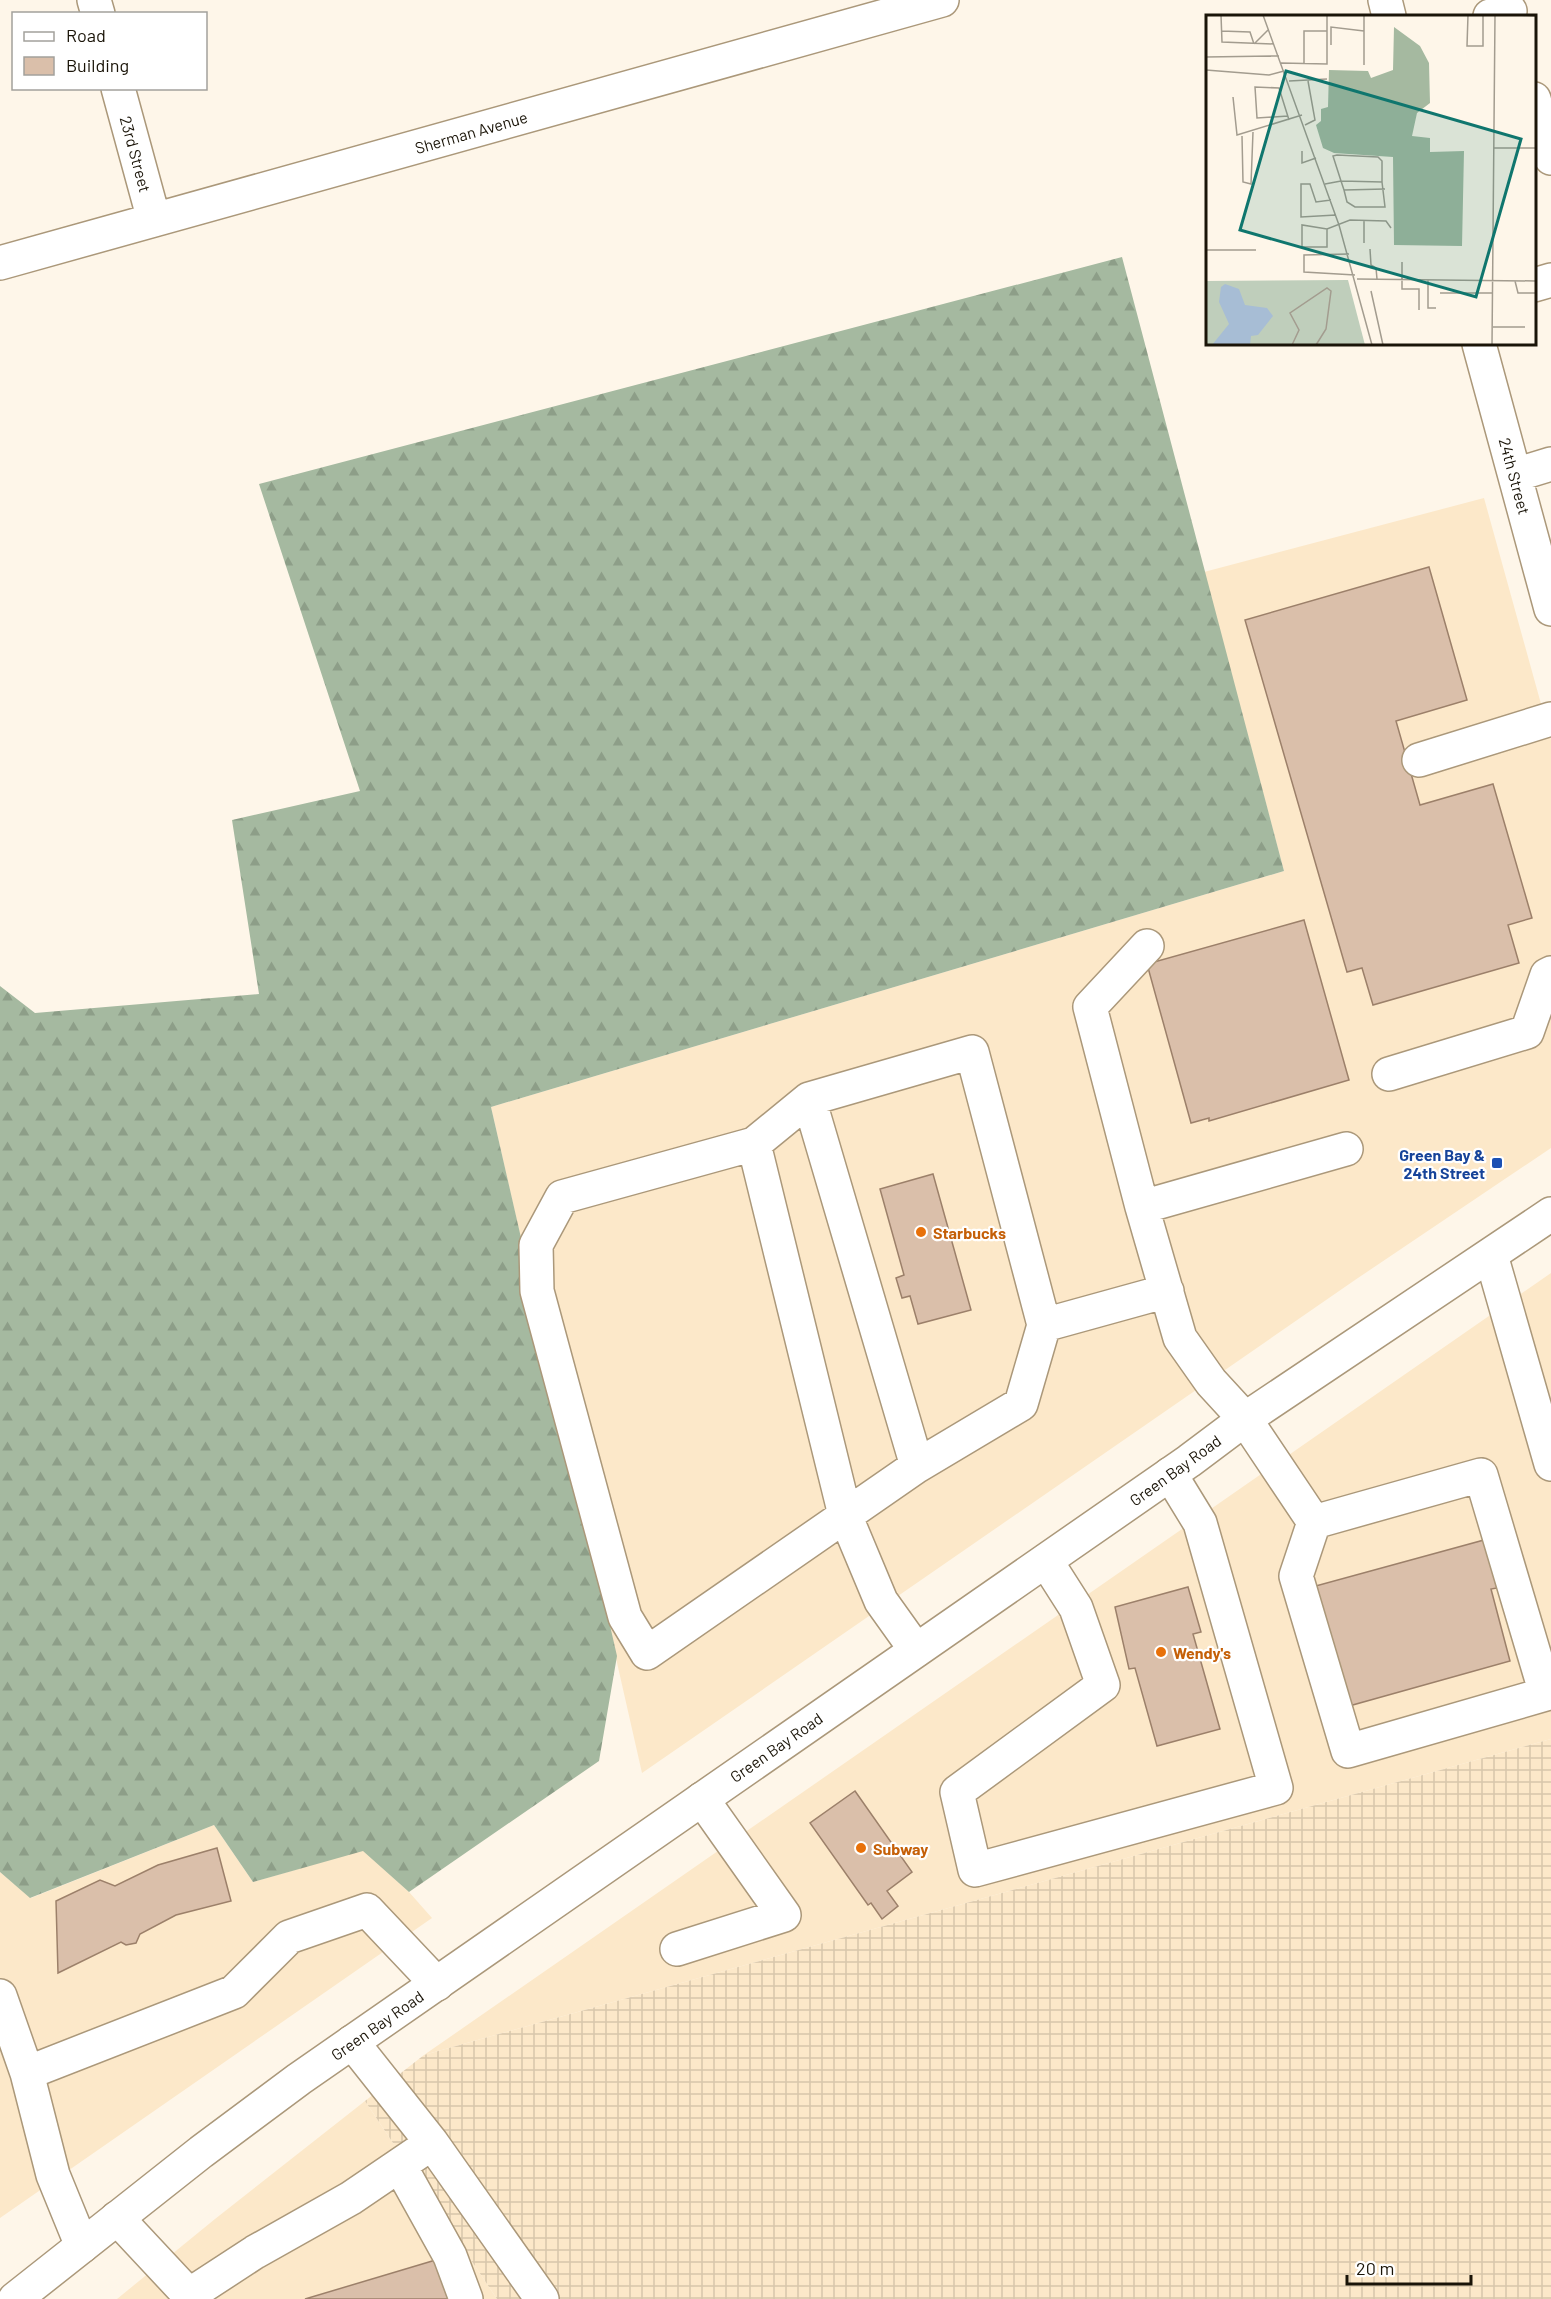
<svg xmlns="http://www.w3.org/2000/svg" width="1551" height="2299" viewBox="0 0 1551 2299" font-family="Barlow,sans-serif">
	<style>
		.built { fill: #fce8c9 }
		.industrial { fill: url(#industrial-grid) }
		.forest { fill: url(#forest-firs) }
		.building { fill: #dabfaa; stroke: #9c806a; stroke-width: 1.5 }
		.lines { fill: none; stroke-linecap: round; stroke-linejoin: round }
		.minor-casing { stroke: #ab987a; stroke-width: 36 }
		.major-casing { stroke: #ab987a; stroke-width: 36 }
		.minor { stroke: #fff; stroke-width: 33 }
		.major { stroke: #fff; stroke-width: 33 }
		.transit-dot { fill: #1a4fb4; stroke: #fff; stroke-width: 2 }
		.food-dot { fill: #e8710a; stroke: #fff; stroke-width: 2 }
		.labels { text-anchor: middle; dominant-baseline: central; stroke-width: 4.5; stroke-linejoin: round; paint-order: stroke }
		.street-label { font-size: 16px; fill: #1a1408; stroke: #fff }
		.transit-label { font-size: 16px; font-weight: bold; fill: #164399; stroke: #fff; text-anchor: end }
		.food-label { font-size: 16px; font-weight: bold; fill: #c56008; stroke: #fff; text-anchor: start }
		.inset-road { fill: none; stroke: #a39c8f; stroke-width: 1.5 }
		.view { fill: #0f766e; fill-opacity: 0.15; stroke: #0f766e; stroke-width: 3 }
		.inset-edge { fill: none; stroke: #1a1408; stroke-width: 3 }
	</style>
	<defs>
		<pattern id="industrial-grid" width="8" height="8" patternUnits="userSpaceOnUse" patternTransform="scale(1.5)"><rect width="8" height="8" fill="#fce8c9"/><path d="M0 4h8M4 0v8" fill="none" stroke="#d7c6ab"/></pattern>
		<pattern id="forest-firs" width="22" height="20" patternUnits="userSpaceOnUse" patternTransform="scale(1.5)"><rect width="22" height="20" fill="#a5b9a0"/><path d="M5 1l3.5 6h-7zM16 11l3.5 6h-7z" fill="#8d9e88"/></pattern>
	</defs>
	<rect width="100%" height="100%" fill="#fef6e9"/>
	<path class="built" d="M1484,498L1551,740V1148L1355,1280L642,1773L491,1107L1284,871L1204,572Z
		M1551,1273V1739L424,2055Z
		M214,1825L253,1882L363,1850L409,1892L432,1918L0,2218V1872L31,1898Z
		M365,2101L497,2299H117L215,2219Z"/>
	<path class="industrial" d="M1551,1739V2299H497L365,2101L424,2055Z"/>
	<path class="forest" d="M1122,257L1284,871L491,1107L617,1656L599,1761L409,1892L363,1851L253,1882L214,1825L30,1898L0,1872V986L35,1013L259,994L232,820L360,791L259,484Z"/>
	<path class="building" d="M1429,567L1467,700L1396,721L1420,805L1493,784L1532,918L1508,925L1519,963L1373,1005L1362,968L1347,972L1245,620Z
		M1304,920L1349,1080L1209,1121V1118L1191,1123L1147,964Z
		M933,1174L971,1310L918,1324L910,1296L902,1298L896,1278L904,1275L880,1189Z
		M1484,1540L1497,1588L1491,1589L1510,1661L1349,1706L1312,1587Z
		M1188,1587L1201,1632L1193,1634L1220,1729L1157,1746L1135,1668L1129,1669L1115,1607Z
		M855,1791L912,1872L887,1891L898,1906L882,1919L871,1903L868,1905L810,1823Z
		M217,1848L231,1901L176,1915L140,1934L136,1943L126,1945L121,1942L58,1973L56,1901L100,1880L115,1886L158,1865Z
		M439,2259L451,2299H305Z"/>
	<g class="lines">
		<g class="minor-casing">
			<path id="minor" d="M94,0L98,14
				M1385,0L1389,16
				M1490,16L1510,11
				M118,88L154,220
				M1534,99L1551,158
				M0,263L942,0
				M1534,285L1551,280
				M1479,344L1551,609
				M1515,475L1551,464
				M1419,760L1551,719
				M1147,946L1090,1007L1142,1207L1180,1338L1211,1382L1245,1419L1314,1522
				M1389,1074L1527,1032L1547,975L1551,973
				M809,1099L917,1466
				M754,1144L809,1099L972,1052L1044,1325L1021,1404L917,1466L647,1653L625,1617L537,1291L536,1245L562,1197L754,1144L845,1515L881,1601L916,1650
				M1142,1207L1346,1149
				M1491,1255L1551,1464
				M1044,1325L1167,1291
				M1481,1475L1546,1694L1348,1751L1296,1576L1314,1522Z
				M1046,1561L1076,1608L1103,1685L957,1792L975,1870L1276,1788L1200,1523L1170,1474
				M677,1949L784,1915L702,1799
				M0,1996L27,2073L53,2175L82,2246
				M352,2042L432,2143L542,2299
				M27,2073L234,1992L289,1937L367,1910L437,1984
				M400,2166L450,2256L466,2299
				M117,2218L189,2295
				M186,2299L189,2295L255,2252L351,2198L432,2143"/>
		</g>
		<g class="major-casing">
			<path id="major" d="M15,2299L201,2152L299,2079L1189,1461L1245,1419L1551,1214"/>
		</g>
		<use href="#minor" class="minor"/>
		<use href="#major" class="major"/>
	</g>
	<rect class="transit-dot" x="1491" y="1157" width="12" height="12" rx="3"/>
	<g class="food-dot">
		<circle cx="921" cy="1232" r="6"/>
		<circle cx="1161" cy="1652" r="6"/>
		<circle cx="861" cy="1848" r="6"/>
	</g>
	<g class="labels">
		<g class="street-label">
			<text transform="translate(471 132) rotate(-16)">Sherman Avenue</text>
			<text transform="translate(136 154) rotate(75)">23rd Street</text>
			<text transform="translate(1515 476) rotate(75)">24th Street</text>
			<text transform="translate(1175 1470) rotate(-36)">Green Bay Road</text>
			<text transform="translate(776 1747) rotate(-35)">Green Bay Road</text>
			<text transform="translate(377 2025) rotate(-35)">Green Bay Road</text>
		</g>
		<g class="transit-label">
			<text x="1485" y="1154">Green Bay &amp;<tspan x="1485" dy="18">24th Street</tspan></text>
		</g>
		<g class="food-label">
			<text x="933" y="1232">Starbucks</text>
			<text x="1173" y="1652">Wendy's</text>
			<text x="873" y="1848">Subway</text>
		</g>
	</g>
	<g transform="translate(1206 15)">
		<rect width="330" height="330" fill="#fef6e9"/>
		<path d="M142,265L159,330H0V266Z" fill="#bfcebb"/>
		<path d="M188,12L214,31L223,48L224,88L211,98L206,121L224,123V137L258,136L256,231L188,230L187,142L128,138L117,133L110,110L115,106V94L122,92L123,55L162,56L165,63L187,55Z" fill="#a5b9a0"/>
		<path d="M19,269L33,274L39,290L61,293L67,301L52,320L45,321L44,330H6L23,309L13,287L15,272Z" fill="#a7bdd5"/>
		<path class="inset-road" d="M15,0L16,27L68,29M57,0L133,210L166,330M262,0L261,31H277V0M312,0L330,1M15,16L44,17L48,29M48,29L62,15M125,30V12L158,16M0,42L73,41M75,48L121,49V0M98,48V16H121M158,50V0M0,55L63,60L78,56M83,66L121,64M27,82L31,120L96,100M82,101L51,103L49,72L73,73L83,105M99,110L109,105L102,66M36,121L37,167L45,169L47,117M288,133H330M96,136V148L110,143M119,169L135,166L176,167V146L172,142L131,140L127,141L135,166L138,175L141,187L149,192H179L176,167M138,175L179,174M125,185L110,187L104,169H95V202L130,200M158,205V228M121,214V232H96V210L121,214L144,205L180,206L185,213M164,234L165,250L170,253L171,264M0,235H50M143,239L98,240V257L149,260M196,247V274H213V295M151,264L330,266M222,265V293H230M309,266L312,278H329M165,276L177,330M234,278H287M287,312H319M86,330L93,315L84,298L121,273L125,276L120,314L110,330M286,330L289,0"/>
		<path class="view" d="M80,56L315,124L270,282L34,215Z"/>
		<rect width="330" height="330" class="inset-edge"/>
	</g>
	<rect x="12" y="12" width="195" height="78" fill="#ffffff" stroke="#a3a19c" stroke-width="1.5"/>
	<rect x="24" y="32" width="30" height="9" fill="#ffffff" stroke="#a3a19c" stroke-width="1.5"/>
	<text x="66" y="42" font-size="18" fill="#1a1408">Road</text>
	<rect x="24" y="57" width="30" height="18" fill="#dabfaa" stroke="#a3a19c" stroke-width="1.5"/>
	<text x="66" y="72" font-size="18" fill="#1a1408">Building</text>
	<path d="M1347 2275v9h124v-9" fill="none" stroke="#1a1408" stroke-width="3"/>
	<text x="1356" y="2275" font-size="18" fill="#1a1408" stroke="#ffffff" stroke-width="4.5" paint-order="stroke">20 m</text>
</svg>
